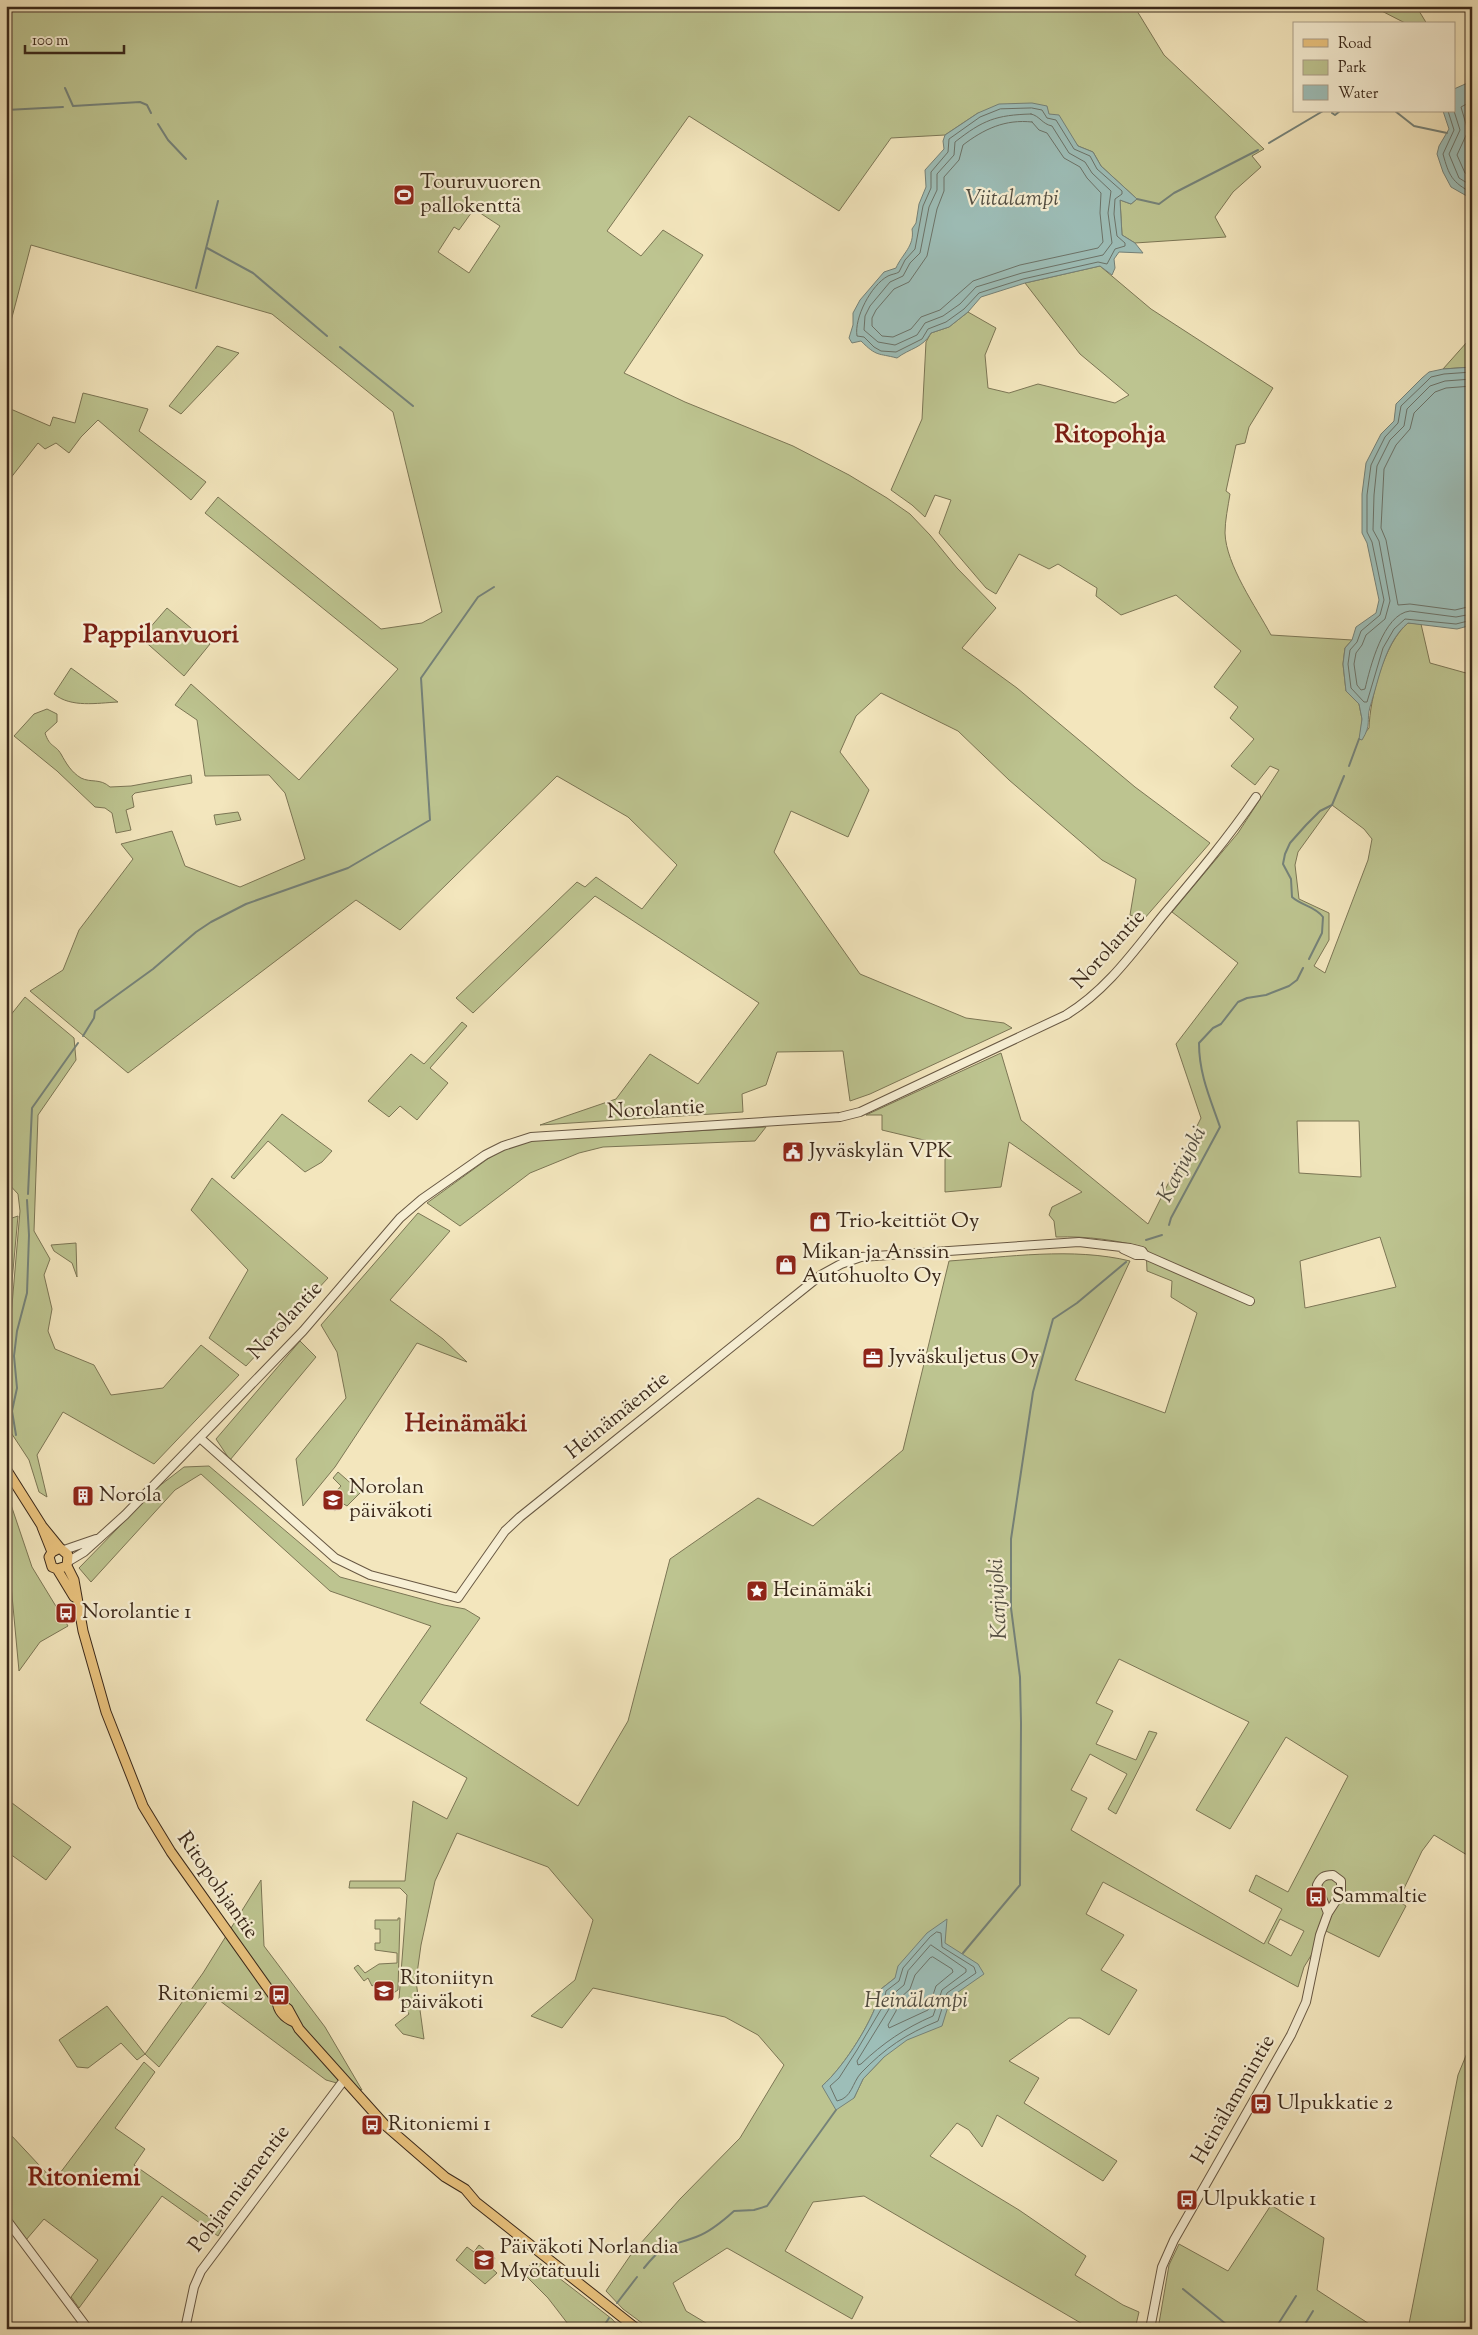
<svg xmlns="http://www.w3.org/2000/svg" width="1478" height="2335" viewBox="0 0 1478 2335" font-family="'Sorts Mill Goudy',serif">
	<style>
		.green { fill: #bdc490; stroke: #7c7655; fill-rule: evenodd }
		.water { fill: #9dbeb8; stroke: #758279 }
		.lines { fill: none; stroke-linecap: round; stroke-linejoin: round }
		.shore { stroke: #6c7369; stroke-width: 1 }
		.stream { stroke: #758279; stroke-width: 2 }
		.minor-casing { stroke: #685843; stroke-width: 10 }
		.major-casing { stroke: #3a281a; stroke-width: 11 }
		.minor { stroke: #f7efd4; stroke-width: 8 }
		.major { stroke: #eac37e; stroke-width: 9 }
		.labels { text-anchor: middle; dominant-baseline: central; stroke-width: 4.5; stroke-linejoin: round; paint-order: stroke }
		.poi-label { font-size: 21px; fill: #3a281a; stroke: #f7efd4; text-anchor: start }
		.street-label { font-size: 21px; fill: #3a281a; stroke: #f7efd4 }
		.water-label { font-size: 22px; font-style: italic; fill: #534e42; stroke: #f7efd4 }
		.district-label { font-size: 26px; font-weight: bold; fill: #7a1f14; stroke: #f7efd4 }
	</style>
	<rect width="100%" height="100%" fill="#f3e6bd"/>
	<filter id="stains"><feTurbulence type="fractalNoise" baseFrequency=".004" numOctaves="4"/><feColorMatrix values="0 0 0 0 .2 0 0 0 0 .09 0 0 0 0 .02 0 0 0 .5 -.17"/></filter>
	<radialGradient id="worn" r=".72"><stop offset=".6" stop-color="#630" stop-opacity="0"/><stop offset="1" stop-color="#630" stop-opacity=".3"/></radialGradient>
	<path class="green" d="M6,6H1134L1164,55L1264,149L1252,156L1261,167L1233,192L1215,217L1226,237L1135,243L1122,235L1120,200L1131,204L1137,199L1101,166L1093,152L1078,146L1070,135L978,113L945,135L891,138L839,211L689,116L607,231L641,256L663,230L703,255L624,373L685,402L793,446L849,475L887,498L910,514L930,535L957,568L996,608L962,648L1017,688L1135,787L1210,843L1144,919L1130,915L1136,879L1102,860L1009,780L958,731L881,693L856,716L840,752L869,790L848,837L791,811L774,852L860,974L966,1018L1004,1023L1012,1028L870,1094L850,1101L843,1051L777,1052L766,1085L742,1094L743,1112L540,1125L616,1099L650,1054L698,1084L759,1003L595,896L473,1013L456,998L577,882L585,887L596,877L642,909L677,865L628,817L557,776L400,930L356,900L128,1073L30,991L63,970L79,930L133,859L121,844L172,831L185,866L240,887L305,859L285,793L269,775L205,776L197,720L175,705L191,684L299,780L398,669L205,513L218,497L381,629L422,623L442,612L393,412L272,314L31,245L6,340ZM474,209L500,226L469,273L438,252L454,227L459,230Z
		M1372,6H1416L1427,24H1407Z
		M1100,266L1151,309L1273,388L1249,427L1245,443L1236,445L1226,491L1230,494C1228,507 1225,520 1225,533C1226,565 1256,607 1271,635L1352,640L1345,648L1343,664L1346,691L1359,704L1362,719L1360,739L1369,728C1370,698 1384,643 1408,623L1421,624L1430,663L1466,673L1472,659V1858L1434,1835L1422,1851L1398,1901L1406,1906L1379,1957L1326,1931L1304,1967L1298,1987L1103,1882L1086,1914L1124,1935L1101,1970L1137,1990L1109,2035L1080,2018H1069L1009,2061L1039,2078L1024,2103L1117,2161L1103,2181L997,2115L982,2147L969,2130L957,2123L930,2156L1019,2210L1086,2256L1075,2275L1123,2305L1139,2312L1135,2329H1091L864,2196L813,2202L785,2251L863,2297L852,2319L727,2248L673,2283L686,2311L716,2329H650L623,2309L606,2291L632,2253L680,2199L740,2138L784,2065L758,2035L725,2017L593,1988L562,2028L531,2016L575,1980L593,1920L548,1867L457,1833L435,1881L421,1945L416,1981L424,2039L403,2034L395,2025L409,2014L399,1999L407,1895L400,1888H349L350,1881H405L413,1801L447,1819L467,1778L366,1720L431,1626L330,1591L201,1474L175,1490L91,1582L79,1568L158,1487L184,1467L209,1466L340,1577L444,1605L465,1609L480,1618L420,1703L578,1806L628,1721L670,1559L758,1498L813,1526L903,1450L949,1261C1007,1257 1073,1247 1130,1261L1075,1380L1165,1413L1197,1313L1171,1297L1172,1281L1147,1271L1146,1248C1117,1240 1087,1236 1056,1237L1054,1221L1049,1215L1052,1207L1082,1192L1009,1142L1001,1187L945,1192V1158L928,1141L882,1130V1115H866L1001,1053L1021,1120L1148,1224L1201,1118L1176,1044L1238,963L1172,912L1238,833L1279,770L1270,766L1255,785L1231,766L1254,739L1230,718L1238,707L1214,687L1241,651L1176,595L1121,615L1096,596L1097,588L1058,564L1049,569L1019,554L996,594L986,588L939,533L951,500L935,495L925,517L912,505L891,490L922,419L926,342L931,333L949,327L968,312L996,328L985,355L988,388L1009,393L1038,384L1115,403L1129,395L1080,354L1025,283ZM1332,805L1364,829L1372,839L1368,860L1325,973L1314,966L1329,940V913L1299,899L1295,865L1298,852ZM1297,1121H1359L1361,1177L1299,1173ZM1380,1237L1396,1287L1305,1308L1300,1261ZM1119,1659L1249,1722L1196,1810L1230,1829L1286,1737L1348,1776L1288,1892L1256,1875L1249,1891L1282,1909L1264,1944L1071,1830L1087,1798L1071,1790L1090,1754L1127,1774L1108,1809L1116,1814L1157,1733L1149,1731L1136,1760L1096,1744L1113,1711L1096,1703ZM1280,1919L1304,1931L1291,1956L1268,1943ZM895,1978L884,2057L863,2079L854,2098L822,2086C844,2067 876,2017 881,1989Z
		M1472,327V367L1443,369L1467,342Z
		M217,346L239,353L181,414L169,406Z
		M83,393L148,409L139,431L206,482L191,500L98,420L81,437L69,453L56,443L45,449L38,443L6,484V407L50,426L53,417L75,423Z
		M167,608L210,644L184,676L141,638Z
		M71,668L118,702C97,703 71,708 54,694Z
		M47,709L57,714V722L45,733C50,748 55,744 61,754C66,763 71,772 81,778C91,783 100,778 110,787L131,786L191,775L192,783L135,793L132,796L134,807L126,810L131,830L116,833L112,813L105,808L95,807L57,771L14,736L34,714Z
		M238,812L241,820L216,825L214,815Z
		M25,997L74,1038L76,1060L38,1115L34,1231L50,1259L44,1275L52,1309L48,1331L55,1349L94,1365L111,1395L163,1388L201,1345L239,1375L154,1464L63,1412L37,1455L47,1497L39,1492L29,1460L6,1425V1317H11L20,1211L18,1194L6,1181V1021Z
		M462,1022L467,1026L430,1068L448,1083L417,1120L400,1106L389,1117L368,1101L411,1054L424,1064Z
		M282,1114L332,1151L322,1162L305,1172L268,1141L234,1179L231,1177Z
		M766,1127L755,1141L603,1147L579,1153L530,1173L460,1226L427,1203L489,1158L505,1149L531,1140Z
		M212,1178L328,1278L246,1366L209,1338L248,1270L191,1210Z
		M418,1213L450,1231L390,1300L443,1339L467,1362L417,1343L335,1467L303,1506L296,1459L346,1398L337,1352L321,1325Z
		M18,1216L9,1314H6V1220Z
		M76,1243L77,1277L72,1263L54,1251L51,1245Z
		M300,1341L316,1357L230,1460L216,1439Z
		M338,1472L361,1492L347,1506L342,1503L335,1511L326,1503L341,1486L333,1478Z
		M6,1490L32,1567L68,1626L40,1642L19,1671L10,1574L6,1556Z
		M12,1803L71,1847L46,1880L6,1851V1811Z
		M261,1880L264,1946L325,2027L362,2090L326,2080L212,1995L159,2067L145,2054L137,2060L121,2043L88,2068L77,2067L59,2040L107,2006L145,2054L203,1973Z
		M398,1918H400L398,1990L386,1998L375,1984L372,1986L368,1978L364,1981L354,1968L358,1965L365,1973L379,1964L397,1963V1953L375,1950V1943H380V1929H375V1920H398Z
		M1472,2041V2329H1408L1458,2075Z
		M144,2062L155,2072L115,2128L145,2149L134,2165L223,2227L218,2236L162,2196L79,2308L71,2297L98,2260L44,2219L26,2240L6,2213V2137L10,2134L54,2181Z
		M1271,2205L1324,2238L1317,2290L1377,2329H1158L1169,2265L1179,2244L1228,2271Z
		M479,2245L495,2258L489,2266L497,2273L485,2284L456,2260L467,2247L474,2252Z
		M533,2263L541,2264L612,2319L621,2329H577L568,2324L548,2298L522,2272Z"/>
	<path class="water" d="M1472,81V199L1451,187L1443,172L1437,154L1439,146L1449,129L1443,111H1454V89Z
		M1032,103L1047,106L1049,114L1059,115L1078,146L1093,152L1101,166L1137,199L1131,204L1120,200L1122,235L1135,243L1143,253L1119,252L1114,259L1115,268L1112,275L1100,266L1025,283L981,297L968,312L949,327L931,333C923,348 910,348 897,358C878,353 877,357 861,341L852,343L849,338L853,325V313L860,300L884,272L896,268C902,254 915,246 912,229L916,223L919,204L926,187L925,170L944,149L943,141L945,135L978,113L999,104Z
		M1472,367V625L1457,629L1408,623C1385,642 1379,679 1370,707C1366,721 1372,724 1362,740L1359,739L1362,719L1359,704L1346,691L1343,664L1345,648L1352,640L1356,627L1376,613L1379,600L1367,543L1362,533V494L1366,463L1381,434L1394,421L1396,404L1422,378L1429,372L1443,369Z
		M947,1919L945,1943L978,1964L984,1974L951,1997L942,2026L907,2040L884,2057L863,2079L854,2098L836,2110L822,2086C844,2067 876,2017 881,1989L895,1978L898,1966L927,1933Z"/>
	<g class="lines">
		<path class="shore" d="M1472,101L1461,107L1468,131L1457,155L1465,173L1472,177
			M1032,108L1042,110L1047,118L1056,120L1074,149L1090,156L1097,169L1122,191V194L1115,199L1114,214L1117,236L1125,243V246L1115,249L1107,264L1098,262L1023,279L979,293L964,309L946,322L928,329L922,339L896,352L881,351L874,347L864,337L857,336C854,318 871,285 888,276C892,274 896,274 899,272L905,260L915,249L923,206L931,188V172L948,152L949,139L980,117L1000,109Z
			M1448,111L1454,130L1443,154C1449,176 1452,182 1472,193
			M1454,111L1460,130L1449,154L1459,178L1472,186
			M1031,114C1040,116 1042,124 1052,126L1069,153L1085,162L1092,173L1111,191L1108,213L1112,243L1103,255L1022,273L976,287L960,304L943,316L925,323L917,335L895,345L878,342L864,330L865,316L870,306L890,282L903,276L910,263L920,253L929,207L937,190V174L954,155L955,142C983,120 996,115 1031,114Z
			M1032,122L1039,130L1047,133L1064,158L1080,167L1087,178L1101,193L1100,213L1103,242L1098,248L1020,265L973,281L940,310L921,317L911,329L893,337L882,336L872,326V318L876,310L894,289L909,282L927,256L937,209L944,191V177L959,160L963,145C984,129 1005,119 1032,122Z
			M1472,372L1444,374L1431,377L1426,382L1401,406L1398,423L1385,437L1371,465L1367,495V532L1372,542L1384,600L1380,615L1361,631L1357,642L1350,650L1348,664L1351,688L1364,702H1367L1383,648L1394,629L1405,619L1456,624L1472,620
			M1472,379L1445,381L1430,386L1407,409L1404,426L1390,440L1377,466L1374,495L1373,530L1379,541L1390,601L1385,619L1366,635L1362,645L1356,653L1354,664L1357,685L1361,690L1365,689C1370,668 1383,614 1410,611L1456,617L1472,614
			M1472,386L1446,388L1435,392L1414,413L1410,429L1396,445L1384,469L1381,528L1386,540L1398,605L1410,604L1455,610L1472,606
			M937,1932L941,1933L942,1947L974,1967L976,1973L947,1993L938,2021C906,2034 885,2048 861,2073C852,2083 852,2098 837,2101L830,2086L839,2078L857,2050L883,2006L886,1991L899,1981L903,1968L930,1937Z
			M931,1945L966,1969V1972L942,1990L933,2016C905,2028 883,2043 861,2064L858,2065L857,2061L889,2009L892,1995L904,1985L908,1971Z
			M933,1957L952,1969L953,1972L936,1986L928,2010L889,2028L888,2025L896,2011L899,1999L910,1989L915,1975L930,1958Z"/>
		<path class="stream" d="M65,88L73,106L140,102L147,105L151,113
			M6,110L63,107
			M1395,111L1414,126L1447,133
			M1332,113L1335,115L1340,111
			M158,124L168,140L186,159
			M1269,143L1323,111
			M1137,199L1159,204L1174,193L1258,150
			M207,248L253,273L327,336
			M196,288L218,201
			M340,347L413,406
			M1349,766L1359,739
			M1309,959L1322,933L1323,917C1315,906 1302,906 1292,897L1291,879L1283,864L1285,854L1290,843L1306,825L1320,811L1332,805L1344,776
			M83,1036L94,1018L95,1011L153,969L196,932L211,922L246,904L348,868L430,820L421,678L478,597L494,587
			M28,1194L32,1108L78,1043
			M1169,1225L1171,1218L1220,1127C1210,1098 1199,1074 1199,1043L1213,1028L1221,1024L1238,1002L1247,998L1266,995L1289,986L1297,980L1303,968
			M1146,1240L1162,1235
			M16,1435L12,1411L17,1388L14,1356L17,1331L27,1293L29,1235L27,1200
			M963,1953L1020,1885L1021,1723L1020,1677L1011,1608V1539L1033,1392L1053,1319L1077,1303L1126,1262
			M644,2268C666,2241 667,2248 696,2237C710,2232 723,2221 734,2211L754,2210L767,2206L836,2110
			M1183,2289L1232,2329
			M617,2303L637,2277
			M602,2329L609,2318
			M1275,2329L1296,2296
			M1302,2329L1313,2311"/>
		<g class="minor-casing">
			<path id="minor" d="M1123,1249L1136,1255H1145
				M200,1438L335,1558L370,1575L458,1598L505,1531L520,1517L821,1275L841,1264L861,1257L1079,1242L1130,1248L1142,1251L1145,1255L1250,1301
				M64,1550L96,1539
				M69,1561L84,1552L125,1515L303,1331L400,1218L422,1199L485,1155L503,1146L531,1137L840,1117L860,1112L1066,1015C1107,990 1134,951 1164,914C1196,876 1228,838 1256,797
				M6,2219L88,2329
				M185,2329L194,2287L201,2271L344,2080
				M1150,2329L1162,2267L1174,2240L1291,2035L1306,2002L1320,1935L1328,1913L1341,1893V1881L1333,1875C1324,1875 1321,1877 1317,1885L1328,1913"/>
		</g>
		<g class="major-casing">
			<path id="major" d="M6,1469L42,1526L60,1548L68,1555L67,1566L57,1569L52,1567L49,1557L52,1552L60,1548
				M42,1527L52,1552
				M67,1566L74,1580L83,1631L106,1712L143,1806L171,1852L277,2001C278,2011 285,2018 294,2022
				M57,1569L74,1597
				M277,2001L288,2009L299,2029L385,2125L445,2177L465,2189L476,2202L637,2329"/>
		</g>
		<use href="#minor" class="minor"/>
		<use href="#major" class="major"/>
	</g>
	<defs>
		<g id="stadium-square" transform="scale(1.125)"><rect x="-9" y="-9" width="18" height="18" rx="4" fill="#8f2418" stroke="#f7efd4"/><path d="M0-5a6.5 5 0 1 0 0 10a6.5 5 0 1 0 0-10ZM-3.5-1.8h7v3.6h-7Z" fill="#fff"/></g>
		<g id="civic-square" transform="scale(1.125)"><rect x="-9" y="-9" width="18" height="18" rx="4" fill="#8f2418" stroke="#f7efd4"/><path d="M-.6-6.5H3V-4.5H.6V-3L4-1V1h2V6H-6V1h2V-1L-.6-3ZM-1.2 2.5V6h2.4V2.5Z" fill="#fff"/></g>
		<g id="shop-square" transform="scale(1.125)"><rect x="-9" y="-9" width="18" height="18" rx="4" fill="#8f2418" stroke="#f7efd4"/><path d="M-5-2.5h2.3a2.7 3.5 0 0 1 5.4 0H5L5.5 6h-11ZM-1.5-2.5h3a1.5 2.3 0 0 0-3 0Z" fill="#fff"/></g>
		<g id="office-square" transform="scale(1.125)"><rect x="-9" y="-9" width="18" height="18" rx="4" fill="#8f2418" stroke="#f7efd4"/><path d="M-6-3h4V-5.5h4V-3h4V5H-6ZM-1-4.5V-3h2v-1.5ZM-6 0V1H6V0Z" fill="#fff"/></g>
		<g id="building-square" transform="scale(1.125)"><rect x="-9" y="-9" width="18" height="18" rx="4" fill="#8f2418" stroke="#f7efd4"/><path d="M-4-6H4V6H1V3H-1V6H-4ZM-2.5-4.3h1.7v1.8h-1.7ZM.8-4.3h1.7v1.8H.8ZM-2.5-1h1.7V.8h-1.7ZM.8-1h1.7V.8H.8Z" fill="#fff"/></g>
		<g id="school-square" transform="scale(1.125)"><rect x="-9" y="-9" width="18" height="18" rx="4" fill="#8f2418" stroke="#f7efd4"/><path d="M0-5L7-2L0 1L-7-2ZM-4 1L0 2.5L4 1V4Q0 6-4 4Z" fill="#fff"/></g>
		<g id="sight-square" transform="scale(1.125)"><rect x="-9" y="-9" width="18" height="18" rx="4" fill="#8f2418" stroke="#f7efd4"/><path d="M0-6L1.8-2.2L6-1.7L2.9 1.2L3.7 5.4L0 3.3L-3.7 5.4L-2.9 1.2L-6-1.7L-1.8-2.2Z" fill="#fff"/></g>
		<g id="bus-square" transform="scale(1.125)"><rect x="-9" y="-9" width="18" height="18" rx="4" fill="#8f2418" stroke="#f7efd4"/><path d="M-5-6H5V4H4V6H2V4H-2V6H-4V4H-5ZM-3.5-4V0h7V-4ZM-3.5 1.2v1.5H-2V1.2ZM2 1.2v1.5H3.5V1.2Z" fill="#fff"/></g>
	</defs>
	<g fill-rule="evenodd">
		<use href="#stadium-square" x="404" y="195"/>
		<use href="#civic-square" x="793" y="1152"/>
		<use href="#shop-square" x="820" y="1222"/>
		<use href="#shop-square" x="786" y="1265"/>
		<use href="#office-square" x="873" y="1358"/>
		<use href="#building-square" x="83" y="1496"/>
		<use href="#school-square" x="333" y="1500"/>
		<use href="#sight-square" x="757" y="1591"/>
		<use href="#bus-square" x="66" y="1613"/>
		<use href="#bus-square" x="1316" y="1897"/>
		<use href="#school-square" x="384" y="1991"/>
		<use href="#bus-square" x="279" y="1995"/>
		<use href="#bus-square" x="1261" y="2104"/>
		<use href="#bus-square" x="372" y="2125"/>
		<use href="#bus-square" x="1187" y="2200"/>
		<use href="#school-square" x="484" y="2260"/>
	</g>
	<g class="labels">
		<g class="poi-label">
			<text x="420" y="183">Touruvuoren<tspan x="420" dy="24">pallokenttä</tspan></text>
			<text x="809" y="1152">Jyväskylän VPK</text>
			<text x="836" y="1222">Trio-keittiöt Oy</text>
			<text x="802" y="1253">Mikan ja Anssin<tspan x="802" dy="24">Autohuolto Oy</tspan></text>
			<text x="889" y="1358">Jyväskuljetus Oy</text>
			<text x="349" y="1488">Norolan<tspan x="349" dy="24">päiväkoti</tspan></text>
			<text x="99" y="1496">Norola</text>
			<text x="773" y="1591">Heinämäki</text>
			<text x="82" y="1613">Norolantie 1</text>
			<text x="1332" y="1897">Sammaltie</text>
			<text x="400" y="1979">Ritoniityn<tspan x="400" dy="24">päiväkoti</tspan></text>
			<text x="263" y="1995" text-anchor="end">Ritoniemi 2</text>
			<text x="1277" y="2104">Ulpukkatie 2</text>
			<text x="388" y="2125">Ritoniemi 1</text>
			<text x="1203" y="2200">Ulpukkatie 1</text>
			<text x="500" y="2248">Päiväkoti Norlandia<tspan x="500" dy="24">Myötätuuli</tspan></text>
		</g>
		<g class="street-label">
			<text transform="translate(1109 950) rotate(-48)">Norolantie</text>
			<text transform="translate(656 1110) rotate(-3)">Norolantie</text>
			<text transform="translate(286 1321) rotate(-47)">Norolantie</text>
			<text transform="translate(618 1416) rotate(-39)">Heinämäentie</text>
			<text transform="translate(217 1886) rotate(55)">Ritopohjantie</text>
			<text transform="translate(1234 2100) rotate(-60)">Heinälammintie</text>
			<text transform="translate(240 2189) rotate(-53)">Pohjanniementie</text>
		</g>
		<g class="water-label">
			<text x="1012" y="200">Viitalampi</text>
			<text transform="translate(1183 1165) rotate(-63)">Karjujoki</text>
			<text transform="translate(999 1599) rotate(-93)">Karjujoki</text>
			<text x="916" y="2002">Heinälampi</text>
		</g>
		<g class="district-label">
			<text x="1110" y="435">Ritopohja</text>
			<text x="161" y="635">Pappilanvuori</text>
			<text x="466" y="1424">Heinämäki</text>
			<text x="84" y="2178">Ritoniemi</text>
		</g>
	</g>
	<rect width="1478" height="2335" fill="none" stroke="#f3e6bd" stroke-width="25"/>
	<rect x="8" y="8" width="1463" height="2320" fill="none" stroke="#3a281a" stroke-width="2.5"/>
	<rect x="12" y="12" width="1453" height="2310" fill="none" stroke="#3a281a"/>
	<rect x="1293" y="22" width="162" height="90" fill="#f7efd4" stroke="#ab9f8a"/>
	<rect x="1303" y="39" width="25" height="8" fill="#eac37e" stroke="#ab9f8a"/>
	<text x="1338" y="48" font-size="15" fill="#3a281a">Road</text>
	<rect x="1303" y="60" width="25" height="15" fill="#bdc490" stroke="#ab9f8a"/>
	<text x="1338" y="72" font-size="15" fill="#3a281a">Park</text>
	<rect x="1303" y="85" width="25" height="15" fill="#9dbeb8" stroke="#ab9f8a"/>
	<text x="1338" y="98" font-size="15" fill="#3a281a">Water</text>
	<path d="M25 45v8h99v-8" fill="none" stroke="#3a281a" stroke-width="2.5"/>
	<text x="32" y="45" font-size="15" fill="#3a281a" stroke="#f7efd4" stroke-width="4" paint-order="stroke">100 m</text>
	<rect width="100%" height="100%" filter="url(#stains)"/>
	<rect width="100%" height="100%" fill="url(#worn)"/>
</svg>
